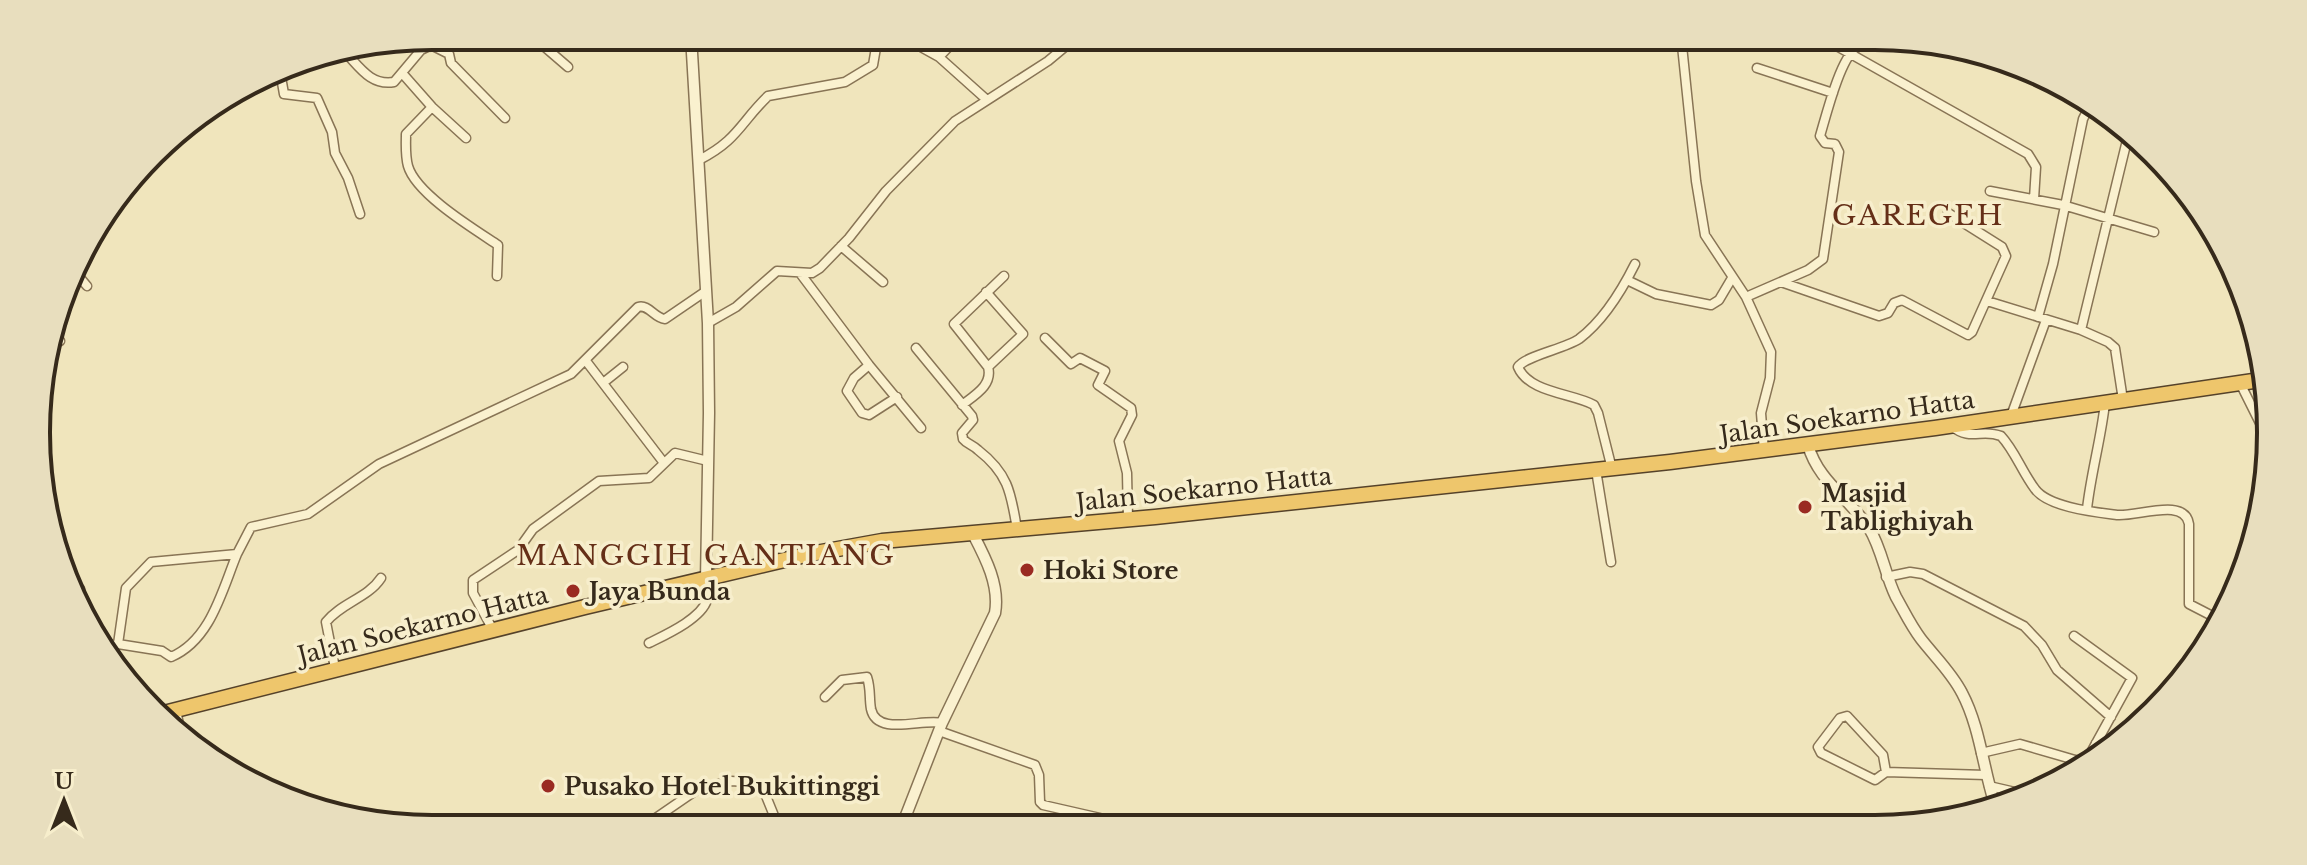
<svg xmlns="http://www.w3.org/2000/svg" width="2307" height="865" viewBox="0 0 2307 865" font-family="'Libre Baskerville',serif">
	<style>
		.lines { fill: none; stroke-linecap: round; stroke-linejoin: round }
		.minor-casing { stroke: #887455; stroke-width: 11 }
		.tertiary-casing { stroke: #887455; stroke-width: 13 }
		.trunk-casing { stroke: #55422a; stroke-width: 17 }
		.minor { stroke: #faf1cf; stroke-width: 8 }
		.tertiary { stroke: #faf1cf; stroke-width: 10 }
		.trunk { stroke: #eec66c; stroke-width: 14 }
		.poi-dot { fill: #9a2b22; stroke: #f7eecc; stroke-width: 3 }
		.labels { text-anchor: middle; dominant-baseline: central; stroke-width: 7; stroke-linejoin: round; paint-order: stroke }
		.street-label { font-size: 24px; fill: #362a1b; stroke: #f7eecc }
		.poi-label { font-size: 24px; font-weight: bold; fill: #362a1b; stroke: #f7eecc; text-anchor: start }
		.quarter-label { font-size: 28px; letter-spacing: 2px; fill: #652f18; stroke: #f7eecc }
		.rim { fill: none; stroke: #362a1b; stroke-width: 4 }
	</style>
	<rect width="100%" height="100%" fill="#f0e5bc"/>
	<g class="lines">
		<g class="minor-casing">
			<path id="minor" d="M532,36L568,67
				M901,36L939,57
				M959,36L939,57L987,100
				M1681,36L1696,181L1705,235L1746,297L1771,352L1770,378L1761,413L1764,451
				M1819,36L2028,154L2036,167L2034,199
				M410,40L421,50
				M344,51C359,66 370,86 394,82L421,50L431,45L449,54L451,63L505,118
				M1757,68L1833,93
				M280,71L284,94L317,98L332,132L335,153L348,178L360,214
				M402,73L432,107L466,138
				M432,107L406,134C406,144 405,155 408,166C416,194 474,229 498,245L497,276
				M699,160C738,140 740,123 768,96L845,82L873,65L878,36
				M1990,191L2063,205L2154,232
				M841,246L883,282
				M76,273L87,286
				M800,273L869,365L921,428
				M1627,280L1656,294L1711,305L1719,300L1732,278
				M1781,282L1879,316L1888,313L1894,303L1902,300L1968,335L1972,332L2006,256L2002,247L1948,213
				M986,292L1023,334L988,367
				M1746,297L1808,270L1823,259L1839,152L1835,144L1825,143L1820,136C1826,116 1840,59 1856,48C1863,43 1872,40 1879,37
				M1987,301L2081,330
				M2038,317L2053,264L2083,119L2090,105
				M708,323L736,307L777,271L812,273L820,268L849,238L886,191L955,121L1048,61L1078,36
				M55,336L60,341
				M1045,338L1071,364L1080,358L1105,371L1098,385L1131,408L1132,415L1119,441L1127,473L1128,519
				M916,348L972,416L973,420L962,433L963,439C967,444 973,445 978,450C1009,474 1011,494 1017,529
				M586,361L664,463
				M869,365L854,378L847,391L862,413L869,415L897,397
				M603,383L623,367
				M2240,383L2264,431
				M2123,400L2115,348L2108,342L2081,330L2129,132
				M962,405C975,395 993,385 988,367L954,324L1004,276
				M2011,416L2046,320
				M1951,426C1972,442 1980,428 2001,436C2015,451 2022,472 2035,489C2048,507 2094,512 2117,515C2137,517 2185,497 2189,524V604L2222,621
				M1612,469L1598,413L1594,405C1572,393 1529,393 1518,367C1525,356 1564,349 1579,339C1603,321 1622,290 1635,264
				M1596,470L1611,562
				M2087,509C2091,473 2101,439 2105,403
				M1886,577L1910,572L1923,574L2024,626L2042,645L2057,670L2111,717
				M76,589H80
				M493,630L473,593V580L518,550L533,529L599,481L649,478L675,453L708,461
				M649,643C665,635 701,619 707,600C709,595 706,586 706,580
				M118,644L162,651L171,657C211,640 222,590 237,554
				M100,647L118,644L126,588L151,562L237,554L251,527L308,514L379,464L571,374L638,307C649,304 654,318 665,319L706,291
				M335,668L326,622C341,603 368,598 381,578
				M825,697L842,680L867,677C871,689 869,698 871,709C877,737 923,718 942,723
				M176,711L182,737
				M939,731L1035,765L1039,775L1040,802L1043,805L1100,818
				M2096,743L2107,750
				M1981,753L2020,744L2075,760L2083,761L2088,758L2132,678L2074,636
				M1886,772L1883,755L1847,716L1840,718L1818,747L1821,753L1875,780L1886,772L1986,775
				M1989,786L2028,795
				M598,827L600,829
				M620,829L650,822L698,789L731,781L746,782L761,790L766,796L779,828"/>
		</g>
		<g class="tertiary-casing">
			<path id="tertiary" d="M691,36L708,323L709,413L706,580
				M1808,445C1818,481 1849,498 1869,528C1882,549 1885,575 1896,597C1904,611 1911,626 1921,639C1935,657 1952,673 1962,693C1980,727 1983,768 1995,805
				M901,828L942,723L995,613C1000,585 985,557 973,534"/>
		</g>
		<g class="trunk-casing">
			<path id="trunk" d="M160,714L585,607L810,554L882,541L1155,517L1670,462L1935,428L2267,379"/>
		</g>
		<use href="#minor" class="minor"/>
		<use href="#tertiary" class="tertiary"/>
		<use href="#trunk" class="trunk"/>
	</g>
	<g class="poi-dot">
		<circle cx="1805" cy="507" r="8"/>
		<circle cx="1027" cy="570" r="8"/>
		<circle cx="573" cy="591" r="8"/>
		<circle cx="548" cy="786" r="8"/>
	</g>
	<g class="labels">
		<g class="street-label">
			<text transform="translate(1847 417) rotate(-8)">Jalan Soekarno Hatta</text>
			<text transform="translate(1204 489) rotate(-6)">Jalan Soekarno Hatta</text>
			<text transform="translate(423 625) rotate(-14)">Jalan Soekarno Hatta</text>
		</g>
		<g class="poi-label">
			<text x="1821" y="493">Masjid<tspan x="1821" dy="28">Tablighiyah</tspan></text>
			<text x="1043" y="570">Hoki Store</text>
			<text x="589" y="591">Jaya Bunda</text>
			<text x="564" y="786">Pusako Hotel Bukittinggi</text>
		</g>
		<g class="quarter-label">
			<text x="1918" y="215">GAREGEH</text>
			<text x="706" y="555">MANGGIH GANTIANG</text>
		</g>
	</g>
	<path d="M0 0H2307V865H0ZM432 50H1875A382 382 0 0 1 2257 432V433A382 382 0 0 1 1875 815H432A382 382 0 0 1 50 433V432A382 382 0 0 1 432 50Z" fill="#e8debe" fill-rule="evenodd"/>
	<path class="rim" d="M432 50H1875A382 382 0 0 1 2257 432V433A382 382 0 0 1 1875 815H432A382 382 0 0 1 50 433V432A382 382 0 0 1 432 50Z"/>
	<g transform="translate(64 801)" stroke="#f7eecc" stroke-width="6" paint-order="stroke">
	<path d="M0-6L14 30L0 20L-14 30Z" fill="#362a1b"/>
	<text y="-12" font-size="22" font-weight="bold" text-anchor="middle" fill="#362a1b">U</text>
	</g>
</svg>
